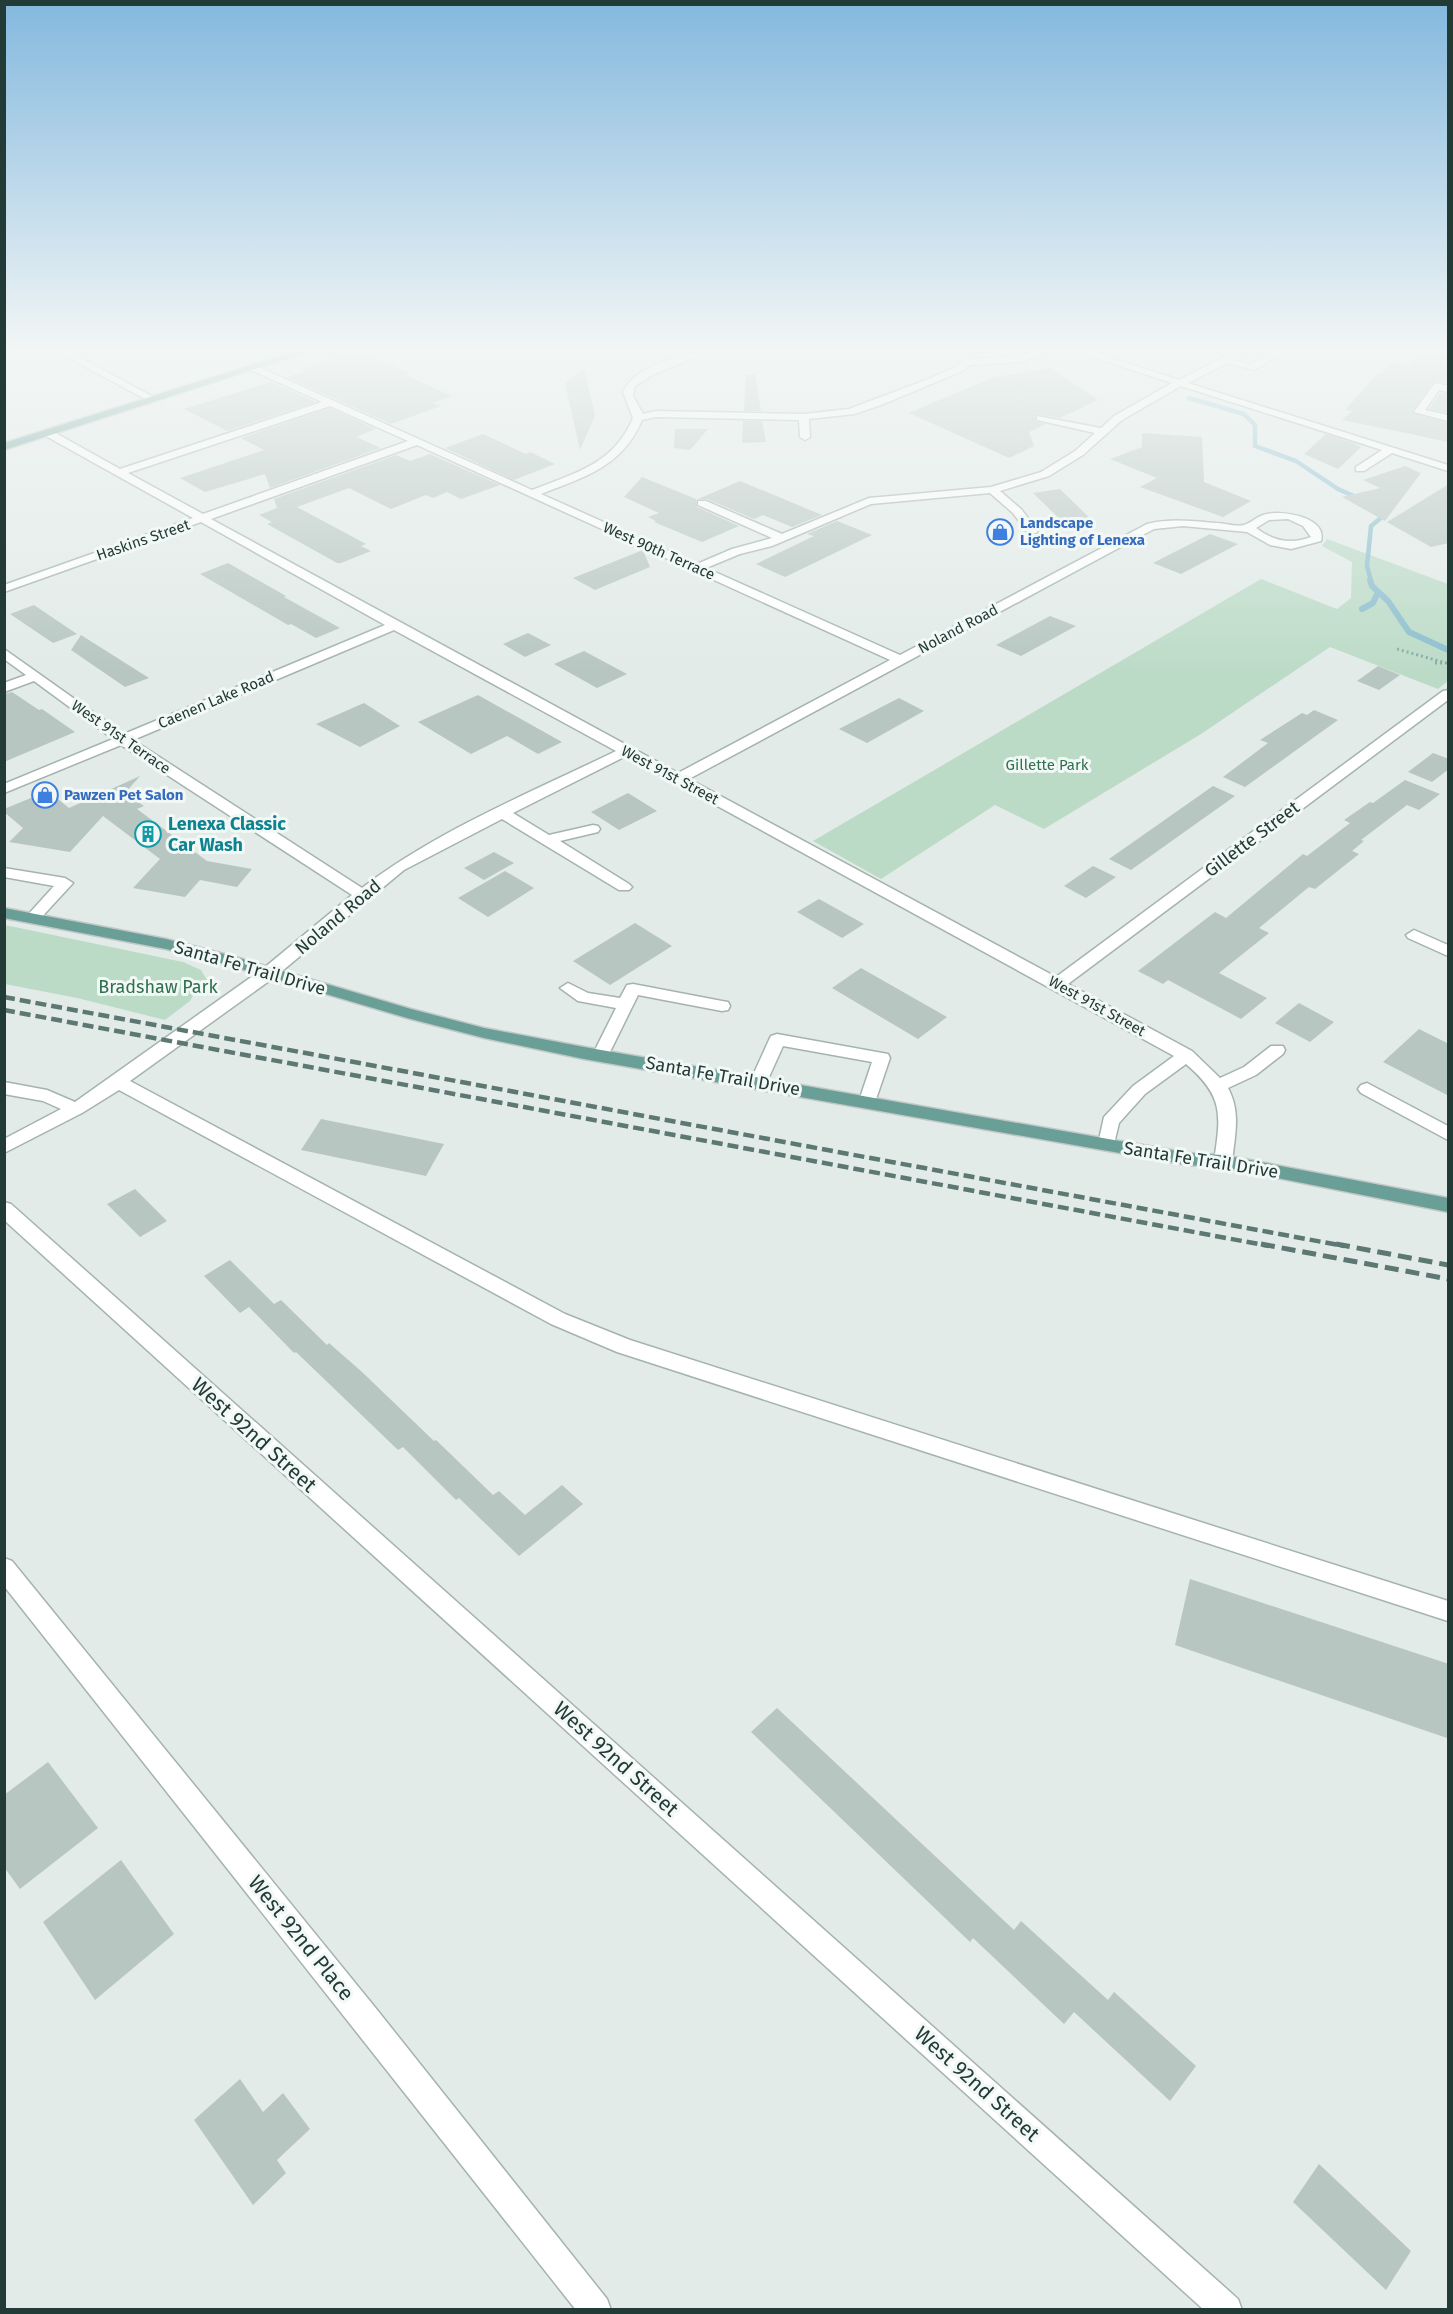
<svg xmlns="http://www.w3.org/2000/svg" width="1453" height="2314" viewBox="0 0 1453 2314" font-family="'Fira Sans',sans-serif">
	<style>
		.green { fill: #bcdbc7 }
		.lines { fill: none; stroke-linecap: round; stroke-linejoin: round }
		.stream-far1 { stroke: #8cbece; stroke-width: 4.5 }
		.stream { stroke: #8cbece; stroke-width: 6 }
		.building { fill: #b7c6c1 }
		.minor-casing { stroke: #a5b3af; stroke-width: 3 }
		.major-casing { stroke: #c1c8c7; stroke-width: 3 }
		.path { stroke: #84ada4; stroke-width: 3; stroke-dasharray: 2 3; stroke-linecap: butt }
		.minor { fill: #fff; fill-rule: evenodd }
		.major { fill: #699f96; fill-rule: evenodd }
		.rail-far1 { stroke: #5d7772; stroke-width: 4.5; stroke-dasharray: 11 5; stroke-linecap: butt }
		.rail { stroke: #5d7772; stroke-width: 5; stroke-dasharray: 14 7; stroke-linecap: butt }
		.labels { text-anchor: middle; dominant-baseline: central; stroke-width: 6; stroke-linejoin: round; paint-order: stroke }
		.far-shop-label { font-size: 15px; font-weight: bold; fill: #366cbe; stroke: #f2f8f6; text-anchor: start }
		.far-street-label { font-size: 15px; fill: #233b37; stroke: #f2f8f6 }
		.far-park-label { font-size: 15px; fill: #2f704e; stroke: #f2f8f6 }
		.culture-label { font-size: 18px; font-weight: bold; fill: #0d838f; stroke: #f2f8f6; text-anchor: start }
		.street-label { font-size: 18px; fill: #233b37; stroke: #f2f8f6 }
		.park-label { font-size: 18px; fill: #2f704e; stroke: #f2f8f6 }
		.near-street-label { font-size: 21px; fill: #233b37; stroke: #f2f8f6 }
	</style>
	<rect width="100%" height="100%" fill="#e2ebe8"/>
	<path class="green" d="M1327,539L1448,584V681L1438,689L1330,647L1201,734L1044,829L995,805L881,879L813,841L1261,579L1337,609L1351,598L1352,562L1322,546Z
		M5,925L183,962L201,970L207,980L201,981L190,1001L165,1020L77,998L5,984Z"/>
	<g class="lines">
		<path class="stream-far1" d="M1189,398L1244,414L1255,425V446L1296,461L1338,489L1358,498
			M1371,581L1367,566L1371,526L1387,513"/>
		<path class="stream" d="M1370,580L1372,586L1388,601L1409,632L1448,650
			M1362,609L1373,603L1378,592"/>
	</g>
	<path class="building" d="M1425,349H1449V384L1438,381L1432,383L1412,413L1449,423V442L1342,420L1352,411L1345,410L1378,373H1381L1392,362L1409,365Z
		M358,351L411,373L405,375L452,396L432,403L441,406L391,424L286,377L304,372L301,369Z
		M584,368L595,416L580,450L565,383Z
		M1051,368L1098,400L1060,418L1036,414L1035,421L1046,424L1029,432L1034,446L1009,458L909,413L994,377Z
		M755,374L761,411H744L746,375Z
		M271,382L316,402L227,431L184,409Z
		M1440,393L1449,394V413L1429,409Z
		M330,408L376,429L356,437L381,448L270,488L265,474L205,492L180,478L264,450L241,438Z
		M743,421H762L766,442L742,443Z
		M675,429H708L690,450L674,448Z
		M1142,433L1202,437L1204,482L1251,501L1223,517L1140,487L1157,478L1110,459L1142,447Z
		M483,434L526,454L530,452L555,464L514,480L445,448Z
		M1326,434L1353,443L1361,447L1338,469L1304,454Z
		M430,454L500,485L461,499L447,492L433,498L426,495L391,509L349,488L297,507L366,544L361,546L371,551L341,563H337L267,524L272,522L259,515L277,508L274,499L396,455L410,461Z
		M1405,466L1421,473L1385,521L1342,497L1380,488L1363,480Z
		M642,477L696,499L697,507L739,526L702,542L654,522L656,521L648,517L659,513L624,497Z
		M740,481L822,515L792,527L763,515L754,519L707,499H698Z
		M1449,484V543L1431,547L1387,522Z
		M1060,489L1096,524L1069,528L1033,493Z
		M837,521L872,535L785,577L756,564L814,536L807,534Z
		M1210,534L1238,544L1181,574L1153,563Z
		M643,550L650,567L595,590L573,578Z
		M228,563L286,596L284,597L340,628L316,638L291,624L288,625L200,574Z
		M34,605L77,634L53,643L10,614Z
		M1050,616L1076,626L1021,656L996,645Z
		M528,633L551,645L525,657L503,644Z
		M81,635L149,678L125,687L71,650Z
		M584,651L627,674L597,688L554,664Z
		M1378,666L1400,675L1379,690L1357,681Z
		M12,692L39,710L42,709L75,732L4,762V694Z
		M478,695L537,728L562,742L538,754L507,736L471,754L418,722Z
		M899,698L924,711L867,743L839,729Z
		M364,703L400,726L360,747L316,724Z
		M1314,710L1338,720L1245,787L1223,777L1268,743L1260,740L1302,713L1307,715Z
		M1433,753L1449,759V769L1432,782L1408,772Z
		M140,776L125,793L144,806L137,809L207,861L252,869L237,887L200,880L185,897L133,888L160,859L103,816L70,852L9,842L23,828L4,812V809L48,791L69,808Z
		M1405,780L1440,794L1419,810L1407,805L1361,840L1364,841L1352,851L1359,854L1315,889L1309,887L1259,928L1269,933L1219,973L1267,998L1241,1019L1168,980L1163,984L1138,971L1215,912L1226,918L1303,854L1307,856L1350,823L1344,820L1370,802L1373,803Z
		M1213,786L1235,796L1131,870L1109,859Z
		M628,793L657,811L619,830L591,812Z
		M494,852L514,863L484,880L464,868Z
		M1093,866L1116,877L1086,898L1064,886Z
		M505,871L534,888L488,917L458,898Z
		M819,899L864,924L842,938L797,912Z
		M635,923L672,946L610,985L573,961Z
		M861,968L947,1017L918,1039L832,988Z
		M1299,1003L1334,1022L1310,1042L1275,1023Z
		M1419,1029L1449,1044V1096L1383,1062Z
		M321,1119L444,1144L426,1176L301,1150Z
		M135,1189L167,1221L140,1237L107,1204Z
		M230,1260L274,1304L281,1300L327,1345L329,1343L362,1372L434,1441L436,1440L493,1495L499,1491L525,1515L562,1485L583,1504L519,1556L459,1498L456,1500L403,1447L398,1450L296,1352L294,1353L249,1307L240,1313L204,1276Z
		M1190,1579L1449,1664L1447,1738L1175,1645Z
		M777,1708L1014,1930L1021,1921L1108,2000L1114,1992L1196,2066L1170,2101L1074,2012L1064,2024L973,1938L970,1942L751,1732Z
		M48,1762L98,1828L20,1889L4,1867V1795Z
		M121,1860L174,1934L95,2000L43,1922Z
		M240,2079L263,2112L283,2093L310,2129L277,2160L286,2173L253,2205L194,2120Z
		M1319,2164L1411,2251L1386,2290L1293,2202Z"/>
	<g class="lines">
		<g class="minor-casing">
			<path id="minor" d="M52,349H64L157,399L149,401Z
				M701,349H716L654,374L635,386L633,396L643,414L656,411L804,414L849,409L926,380L956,367L962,362L940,349H953L969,359L1021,356L1038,349H1052L1022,362L970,365L962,371L881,405L854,414L809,419L810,437L805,440L800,437L799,420L656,417L642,420C623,466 585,477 541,494L697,564L732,549L772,538L698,505V501H706L782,534L869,498L991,487L1041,472L1075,451L1095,433L1037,420V416L1101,428L1114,416L1172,383L1069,349H1084L1179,380L1240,349H1252L1234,360L1250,365L1279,349H1291L1254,370L1227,363L1188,383L1448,465V471L1392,453L1364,471H1356V467L1382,450L1181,386L1122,420L1083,455L1049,476L1000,491L1021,509L1038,531L1036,533H1028L1013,513L990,493L871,504L772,546L740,554L706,568L900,655L1147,524C1170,518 1193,521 1216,523C1224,523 1236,527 1244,525C1249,524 1257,517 1263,515C1280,509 1328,517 1321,541L1291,549L1270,545L1247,532L1183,526L1154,529L689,779L1056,977L1443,691L1448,690V700L1068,984L1192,1051L1220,1078L1244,1067L1271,1046H1283L1285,1050L1283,1054L1256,1075L1228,1088C1241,1112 1235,1135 1232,1161L1229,1166L1223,1167L1217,1166L1214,1161C1221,1115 1224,1096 1186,1064L1145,1094L1119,1123L1113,1148L1107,1150L1101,1148L1098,1144L1104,1117L1133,1086L1174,1056L626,756L513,813L549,835L593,825L598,826L600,829L598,832L560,841L629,884L632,887L629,890H619L502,819L404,870L276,976L130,1081L565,1314L630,1340L1448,1601V1621L617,1352L551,1324L119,1090L82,1113L4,1153V1139L61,1109L43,1101L4,1094V1082L47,1090L75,1102L264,968L352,895L121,745L4,793V784L113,739L34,681L4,692V683L26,675L4,659V649L124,734L385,625L201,522L4,592V585L193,518L44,435V431H52L120,469L322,402L251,370V366L254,365L532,490C575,473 614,464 633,418L623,392C635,366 676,358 701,349ZM330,406L408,441L203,514L128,473ZM417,445L890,660L678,773L211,519ZM1288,519L1303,526L1311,537C1291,545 1273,541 1256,528L1269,520ZM394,630L616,751C530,793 438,830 362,888L133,740Z
				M1437,383L1448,386V392L1439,390L1425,410L1448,415V421L1414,412L1434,384Z
				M4,868L65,878L73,883L38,921L33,923L25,918L54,886L4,877Z
				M1414,930L1448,945V956L1408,938L1406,935Z
				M568,983L588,993L620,998L627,985L633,984L722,1001L728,1002L730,1006L728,1010L722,1011L638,995L608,1056L606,1060H594L592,1056L616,1008L578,1001L560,988Z
				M777,1034L888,1054L890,1058L874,1105H862L859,1101L872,1062L783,1046L765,1086H753L750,1082L769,1040L771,1036Z
				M1367,1083L1448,1126V1140L1361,1093L1358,1089L1361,1085Z
				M4,1202L11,1204L1238,2299L1242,2310H1204L4,1220Z
				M4,1558L12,1561L378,2011L607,2299L611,2310H576L4,1586Z"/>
		</g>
		<g class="major-casing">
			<path id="major" d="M302,349H317L4,450V443Z
				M4,908L166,939L232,956L411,1009L484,1028L584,1047L1188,1153L1223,1155L1448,1198V1212L1223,1167L1188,1165L584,1059L484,1038L407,1018L221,963L166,949L4,918Z"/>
		</g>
		<path class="path" d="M1397,649L1446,663H1434"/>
		<use href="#minor" class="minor"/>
		<use href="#major" class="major"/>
		<path class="rail-far1" d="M4,997L1344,1246
			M4,1010L1269,1246"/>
		<path class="rail" d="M1261,1244L1448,1279
			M1336,1244L1448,1265"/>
	</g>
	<linearGradient id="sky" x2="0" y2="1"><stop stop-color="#83b8de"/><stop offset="0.52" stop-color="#f2f6f5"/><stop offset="1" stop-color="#f2f6f5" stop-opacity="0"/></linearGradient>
	<rect width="1453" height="673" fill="url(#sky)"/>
	<defs>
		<g id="shop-ring" transform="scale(1.35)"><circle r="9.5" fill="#f2f8f6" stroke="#3f7fe0" stroke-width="1.5"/><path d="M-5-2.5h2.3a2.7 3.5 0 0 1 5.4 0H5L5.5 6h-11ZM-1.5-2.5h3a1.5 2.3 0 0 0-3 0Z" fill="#3f7fe0"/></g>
		<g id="building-ring" transform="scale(1.35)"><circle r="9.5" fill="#f2f8f6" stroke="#0f9aa8" stroke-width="1.5"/><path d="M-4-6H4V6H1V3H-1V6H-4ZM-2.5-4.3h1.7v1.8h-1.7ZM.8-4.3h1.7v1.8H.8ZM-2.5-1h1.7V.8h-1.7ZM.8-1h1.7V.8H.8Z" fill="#0f9aa8"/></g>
	</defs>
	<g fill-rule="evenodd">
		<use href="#shop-ring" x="1000" y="532"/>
		<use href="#shop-ring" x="45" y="795"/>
		<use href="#building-ring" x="148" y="834"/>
	</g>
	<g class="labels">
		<g class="far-shop-label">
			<text x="1020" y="523">Landscape<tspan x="1020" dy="17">Lighting of Lenexa</tspan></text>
			<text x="64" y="795">Pawzen Pet Salon</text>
		</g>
		<g class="far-street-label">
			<text transform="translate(143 540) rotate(-19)">Haskins Street</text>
			<text transform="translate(659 551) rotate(24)">West 90th Terrace</text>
			<text transform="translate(958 629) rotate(-28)">Noland Road</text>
			<text transform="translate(216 700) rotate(-23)">Caenen Lake Road</text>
			<text transform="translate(121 737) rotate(35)">West 91st Terrace</text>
			<text transform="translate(670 775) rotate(28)">West 91st Street</text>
			<text transform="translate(1097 1006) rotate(29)">West 91st Street</text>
		</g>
		<g class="far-park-label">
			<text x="1047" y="765">Gillette Park</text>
		</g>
		<g class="culture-label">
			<text x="168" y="824">Lenexa Classic<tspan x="168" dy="21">Car Wash</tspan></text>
		</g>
		<g class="street-label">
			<text transform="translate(1252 839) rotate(-37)">Gillette Street</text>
			<text transform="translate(338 917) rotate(-40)">Noland Road</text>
			<text transform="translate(250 968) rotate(16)">Santa Fe Trail Drive</text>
			<text transform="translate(723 1076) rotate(10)">Santa Fe Trail Drive</text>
			<text transform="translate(1201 1160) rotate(9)">Santa Fe Trail Drive</text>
		</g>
		<g class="park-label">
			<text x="158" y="987">Bradshaw Park</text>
		</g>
		<g class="near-street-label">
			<text transform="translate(254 1435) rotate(42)">West 92nd Street</text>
			<text transform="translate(616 1759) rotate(42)">West 92nd Street</text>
			<text transform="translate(301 1938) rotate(51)">West 92nd Place</text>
			<text transform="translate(977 2084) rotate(42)">West 92nd Street</text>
		</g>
	</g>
	<rect width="1453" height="2314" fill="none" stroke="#233b37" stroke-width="12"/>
</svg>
